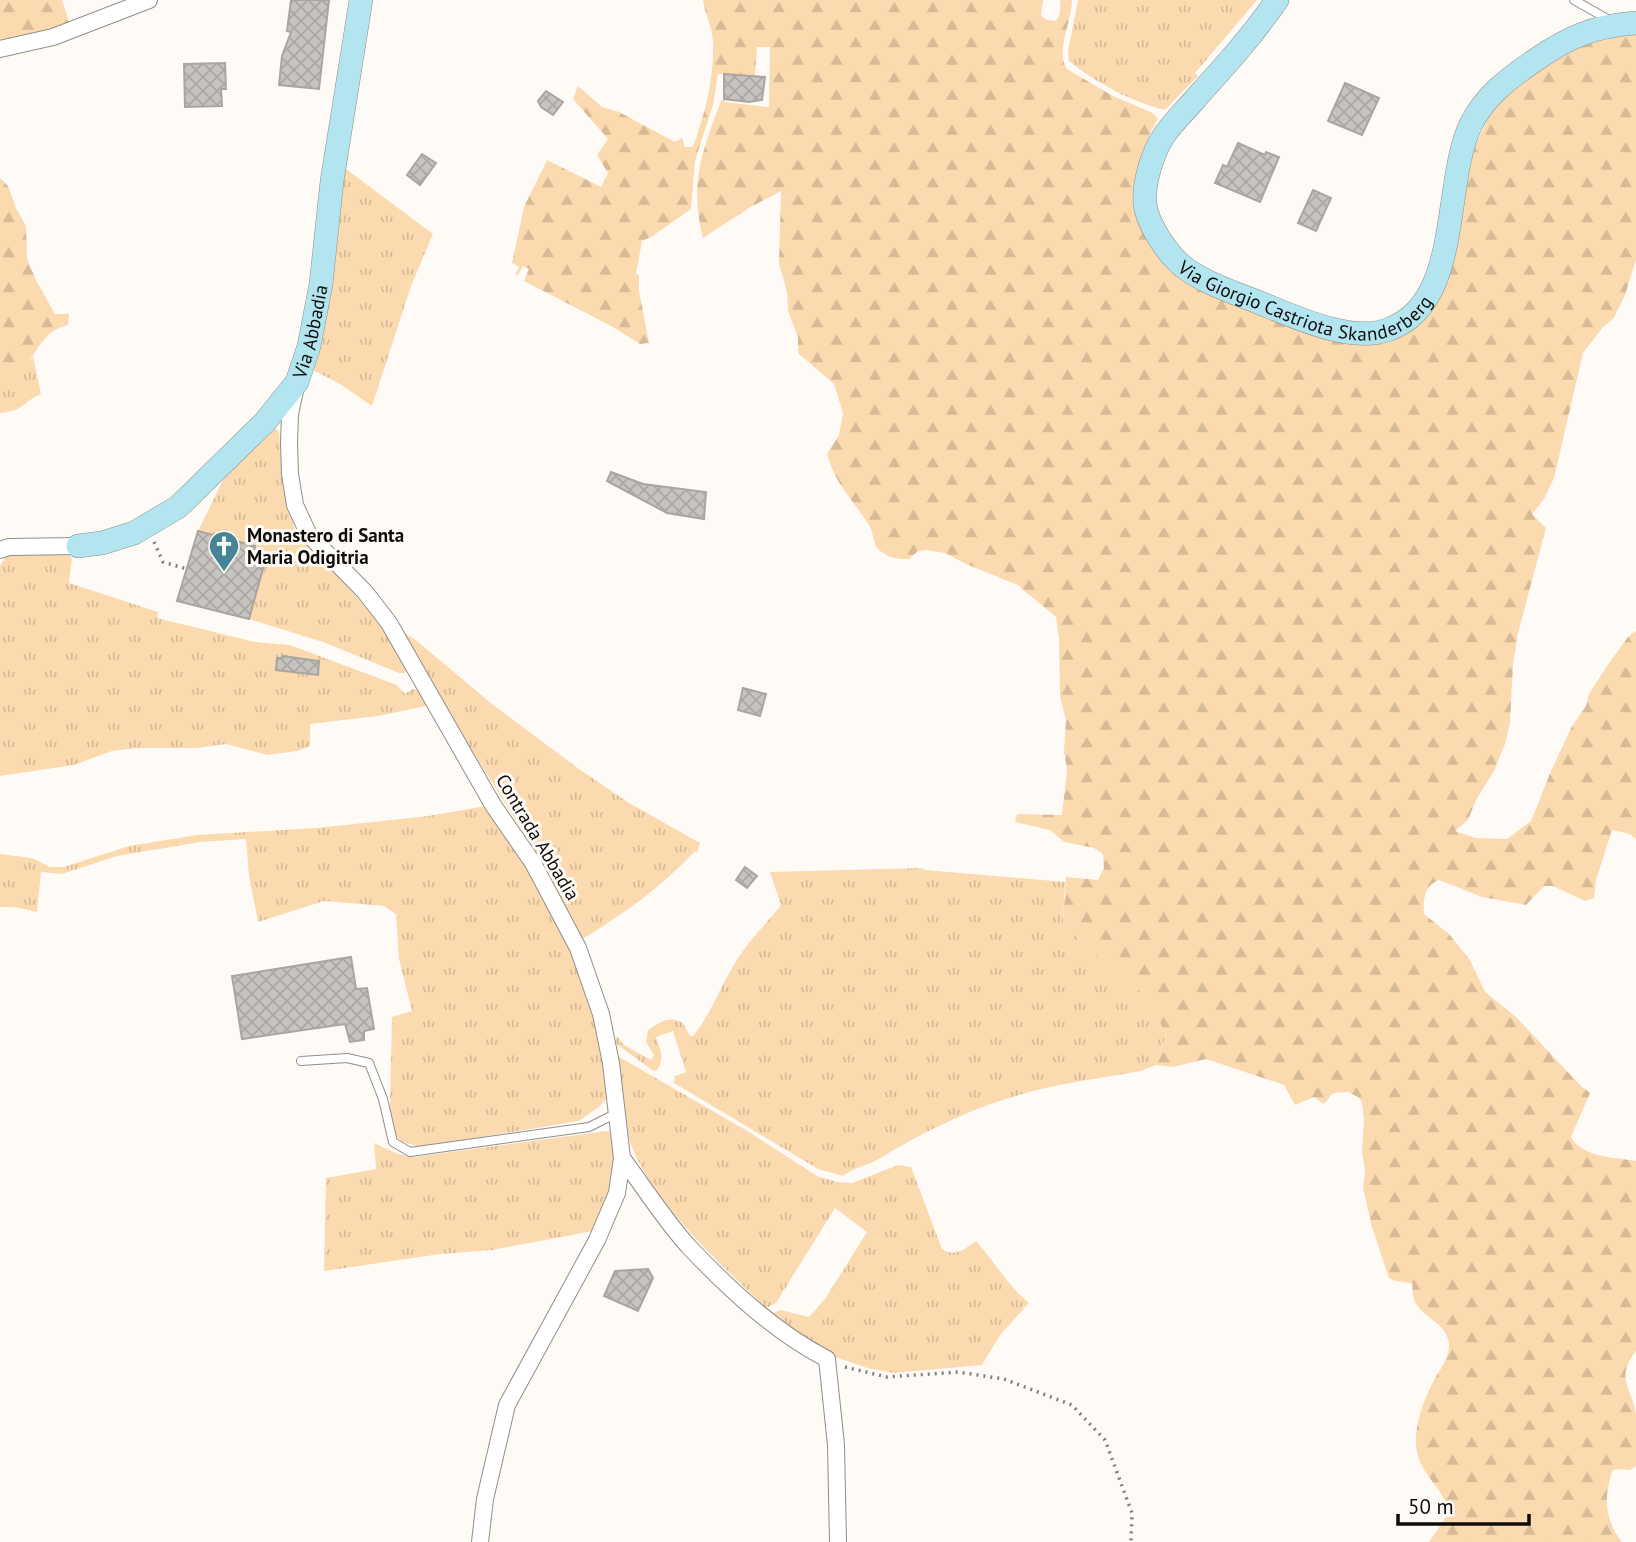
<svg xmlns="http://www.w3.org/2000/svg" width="1636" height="1542" viewBox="0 0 1636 1542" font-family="'PT Sans',sans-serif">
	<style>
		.grass { fill: url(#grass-tufts) }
		.forest { fill: url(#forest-firs) }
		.building { fill: url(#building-cross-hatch); stroke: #a9a6a2; stroke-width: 2 }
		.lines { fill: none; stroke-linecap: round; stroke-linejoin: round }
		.lane-casing { stroke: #908e8a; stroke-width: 10 }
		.street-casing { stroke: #908e8a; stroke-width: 18 }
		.secondary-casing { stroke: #908e8a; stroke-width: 24 }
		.path { stroke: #807e7c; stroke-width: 3.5; stroke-dasharray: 2 5; stroke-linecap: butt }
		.lane { stroke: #fff; stroke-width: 8 }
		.street { stroke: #fff; stroke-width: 16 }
		.secondary { stroke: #b2e5f0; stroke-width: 23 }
		.labels { text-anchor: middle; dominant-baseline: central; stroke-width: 6; stroke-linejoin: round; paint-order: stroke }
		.street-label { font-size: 19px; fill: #0e0d0c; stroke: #fefbf7 }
		.poi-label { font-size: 19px; font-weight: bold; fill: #0e0d0c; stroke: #fefbf7; text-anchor: start }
	</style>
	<defs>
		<pattern id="grass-tufts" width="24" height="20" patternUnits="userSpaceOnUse" patternTransform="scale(1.75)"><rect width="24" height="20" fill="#fcdab0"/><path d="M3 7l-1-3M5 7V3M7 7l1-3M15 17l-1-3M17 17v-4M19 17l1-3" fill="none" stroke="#d7ba96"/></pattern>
		<pattern id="forest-firs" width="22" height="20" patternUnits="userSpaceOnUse" patternTransform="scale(1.75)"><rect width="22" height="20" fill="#fcdab0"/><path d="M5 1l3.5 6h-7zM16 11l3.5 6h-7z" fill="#d7ba96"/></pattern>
		<pattern id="building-cross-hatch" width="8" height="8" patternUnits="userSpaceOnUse" patternTransform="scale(1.75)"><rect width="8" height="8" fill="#c7c4c0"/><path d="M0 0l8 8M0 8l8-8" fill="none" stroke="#aaa7a4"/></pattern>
	</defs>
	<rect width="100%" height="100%" fill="#fefbf7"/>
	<path class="grass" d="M1078,0H1257L1195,73L1198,76L1165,110C1131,102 1095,82 1069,61L1068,51Z
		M342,166L433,234L411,286L372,406L340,384L313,370L322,341Z
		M33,357L41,394C22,402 26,410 0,413V380H16Z
		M274,428L279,431L283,488L298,540L306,542L376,618L407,669L405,673H399L323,642L249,619L266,558L253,556L245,544L198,531L224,478L235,464Z
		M67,553L72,558L69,583L158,612L157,618L255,642L290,645L397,685L405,694L412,689L420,690L431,705L378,716L310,724V746L297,751L267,755L226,744L196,748H138L112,751L74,765L0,776V566L7,554Z
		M402,631L417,641L492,704L579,769L629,803L700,843L697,853L695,851C662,887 622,915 581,940L532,846L461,733Z
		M492,805L566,937L599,1023L608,1097L600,1106L579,1121L421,1147L403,1142L392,1133L390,1105L392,1017L412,1011L399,959L396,914L384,906L324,901L258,922L249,876L246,839L201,842L117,856L62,874L41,872L37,912L14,907H0V854L32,858L50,867H64L129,846L197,835L317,828L428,816Z
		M922,868L925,870L1065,882L1063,924L1116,974L1148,997L1166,1035L1156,1065L1141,1071C1097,1079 1052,1084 1009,1098C963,1112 918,1135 877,1160C866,1166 853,1168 843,1176L818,1169L674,1083L675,1076L686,1072L673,1031L656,1037C660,1050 666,1059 656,1071L652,1070L615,1043L617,1036L624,1045L651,1060L654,1055L646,1042L648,1030C661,1022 669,1015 683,1023L690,1036H693C714,1010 723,978 743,951C754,935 769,921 781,905L770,872Z
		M616,1055L749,1132L817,1176L837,1182L852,1183L898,1165L911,1167L942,1249C955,1258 966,1248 976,1241C995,1262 1008,1286 1029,1303L1000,1335L982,1365L894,1373L867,1368L827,1354L773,1313L781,1310L809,1317L825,1299L867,1232L835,1208L776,1303L766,1308C719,1262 648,1200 628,1136C621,1110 620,1082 616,1055Z
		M607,1131L613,1132C614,1165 613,1203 593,1231L492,1250L441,1254L324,1271L326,1178L376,1169L374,1143L398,1154L414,1157Z"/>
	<path class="forest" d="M0,0H62L70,25L0,41Z
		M703,0H1043L1041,15L1045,19L1055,21C1061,16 1061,7 1060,0H1072C1072,21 1055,52 1067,69L1113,96L1153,113L1158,119L1150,133L1141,167L1173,250L1298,320L1417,324C1431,310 1441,297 1448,278L1473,150L1491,112L1505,95L1562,49L1636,29V260L1625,295L1614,318L1603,327L1583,353L1554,478L1544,499L1532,514L1546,528L1518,633L1513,664L1510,723L1505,744L1494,771L1476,800L1468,820L1455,831L1476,838L1507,839L1531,821L1551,771L1572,726L1586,706L1589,694L1609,663L1628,637L1636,631V839L1630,834L1612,830L1596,880L1594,898L1585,901L1553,886H1544L1526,905L1482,897L1439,880C1424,886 1423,899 1424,914L1449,934L1470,960L1485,992L1516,1017L1581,1086L1590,1093L1571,1137C1583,1158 1614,1157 1636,1161V1351C1614,1380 1633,1388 1636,1415C1636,1431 1636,1449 1636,1466L1630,1470L1616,1469L1612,1471C1604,1498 1604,1519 1622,1542H1429L1449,1513C1446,1491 1421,1475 1417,1452C1412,1431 1423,1402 1432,1384C1438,1371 1449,1360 1449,1345C1448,1322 1420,1318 1414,1299C1412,1295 1413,1288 1412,1283L1395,1281L1389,1278L1372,1227L1363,1188L1365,1171L1362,1151L1364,1120L1362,1102L1358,1097L1348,1092L1333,1093L1324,1104L1314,1097L1295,1105L1284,1085L1206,1059L1173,1067L1156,1065L1166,1035L1148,997L1116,974L1063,924L1066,877L1098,880L1104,868L1103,854L1094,848L1064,842L1050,830L1015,822L1017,814L1062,815L1067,770L1064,751L1066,720L1060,697L1059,638L1056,617L1022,589L1020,586L966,564L945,553L926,550L918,551L909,559C900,559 891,559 883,553C871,545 875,535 869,525C854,502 834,482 827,454L839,435L843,413L834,384L798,353V337L788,311L787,292L779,263L781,191L749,208L703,238C689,183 702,152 721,101L724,99V102L769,107L770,47H757L755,76L718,74L713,105L695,161L691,209L651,237L642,241L636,274L639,275V291L649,343L640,344L613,327L524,281L529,269L523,266L518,275L515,274L519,267L512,263L524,207L547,160L601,187L608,173L597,155L608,139L573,99L578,86L602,107L619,112L675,142L682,138L685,147H693C705,113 714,80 713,43C713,28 705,15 703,0Z
		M0,178L8,186L16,208L26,226L27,259L37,282L55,314H69L68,325C39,331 35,360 16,380H0Z"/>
	<path class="building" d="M291,0H329L319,89L279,85L282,56L291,32L287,31Z
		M225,63L226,89H221L222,106L185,107L184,64Z
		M724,74L765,77L762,100L749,102L724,99Z
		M1345,83L1379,98L1362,135L1328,121Z
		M546,91L563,102L553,115L541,107L538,101Z
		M1238,143L1265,155L1266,152L1279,157L1260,202L1215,183L1223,165L1227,167Z
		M422,154L436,163L420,185L407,175Z
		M1313,190L1331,198L1316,231L1298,223Z
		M611,472L643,484L706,492L704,519L667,513L607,481Z
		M198,531L255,546L253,556L266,558L249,619L177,601Z
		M283,656L319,661L318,675L276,670L277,658H283Z
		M743,688L766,694L760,716L738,710Z
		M745,867L757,876L747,888L736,880Z
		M351,957L356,989L367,988L374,1029L364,1031V1040L350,1042L345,1024L242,1039L232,976Z
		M648,1269L653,1278L638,1311L604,1296L615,1271Z"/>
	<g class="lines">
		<g class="lane-casing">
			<path id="lane" d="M1574,0L1611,21
				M301,1061L347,1058L369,1063L383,1099L393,1142L410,1152L589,1127L617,1113"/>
		</g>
		<g class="street-casing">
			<path id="street" d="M0,49L53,37L149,0
				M296,386L290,414L289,443L290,474L295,505L309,535L365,592L389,623L493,805L533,863L578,948L601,1014L611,1063L622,1158L617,1193L597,1240L507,1405L485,1499L480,1542
				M0,550L9,547L78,546
				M622,1158C644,1187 665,1221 690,1248C730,1290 775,1332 827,1359L836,1445L838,1542"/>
		</g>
		<g class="secondary-casing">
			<g id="secondary">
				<path id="s1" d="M1277,0C1253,35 1225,66 1196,98C1186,110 1174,121 1165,134C1153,151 1143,183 1145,204C1147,223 1166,251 1179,263C1196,279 1229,291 1250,299C1288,313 1346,344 1387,330C1463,305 1442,184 1471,124C1485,96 1509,78 1534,61C1568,37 1594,26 1636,23"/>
				<path id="s2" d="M78,546L102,543L134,533L178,507L265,422L297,382L309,346L321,284L332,181L361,0"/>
			</g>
		</g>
		<path class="path" d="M154,542L163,562L187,569
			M845,1367L887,1377L958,1372L1004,1379L1072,1405L1105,1440L1132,1513L1131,1542"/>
		<use href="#lane" class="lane"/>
		<use href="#street" class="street"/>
		<use href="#secondary" class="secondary"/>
	</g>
	<defs>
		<g id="church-pin" transform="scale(1.575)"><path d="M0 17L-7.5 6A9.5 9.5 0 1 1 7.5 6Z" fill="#468599" stroke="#fefbf7"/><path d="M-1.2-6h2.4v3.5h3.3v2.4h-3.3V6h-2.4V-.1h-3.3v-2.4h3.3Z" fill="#fff"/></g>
	</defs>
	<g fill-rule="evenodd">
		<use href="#church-pin" x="224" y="546"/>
	</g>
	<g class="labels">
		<g class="street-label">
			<text stroke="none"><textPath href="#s1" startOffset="457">Via Giorgio Castriota Skanderberg</textPath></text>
			<text stroke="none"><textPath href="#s2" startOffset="334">Via Abbadia</textPath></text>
			<text transform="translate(538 837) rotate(59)">Contrada Abbadia</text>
		</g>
		<g class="poi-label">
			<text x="247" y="535">Monastero di Santa<tspan x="247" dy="22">Maria Odigitria</tspan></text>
		</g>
	</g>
	<path d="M1398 1514v10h131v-10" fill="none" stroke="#0e0d0c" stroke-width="3.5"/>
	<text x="1408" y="1514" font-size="21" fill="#0e0d0c" stroke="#fefbf7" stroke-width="5" paint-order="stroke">50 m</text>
</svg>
